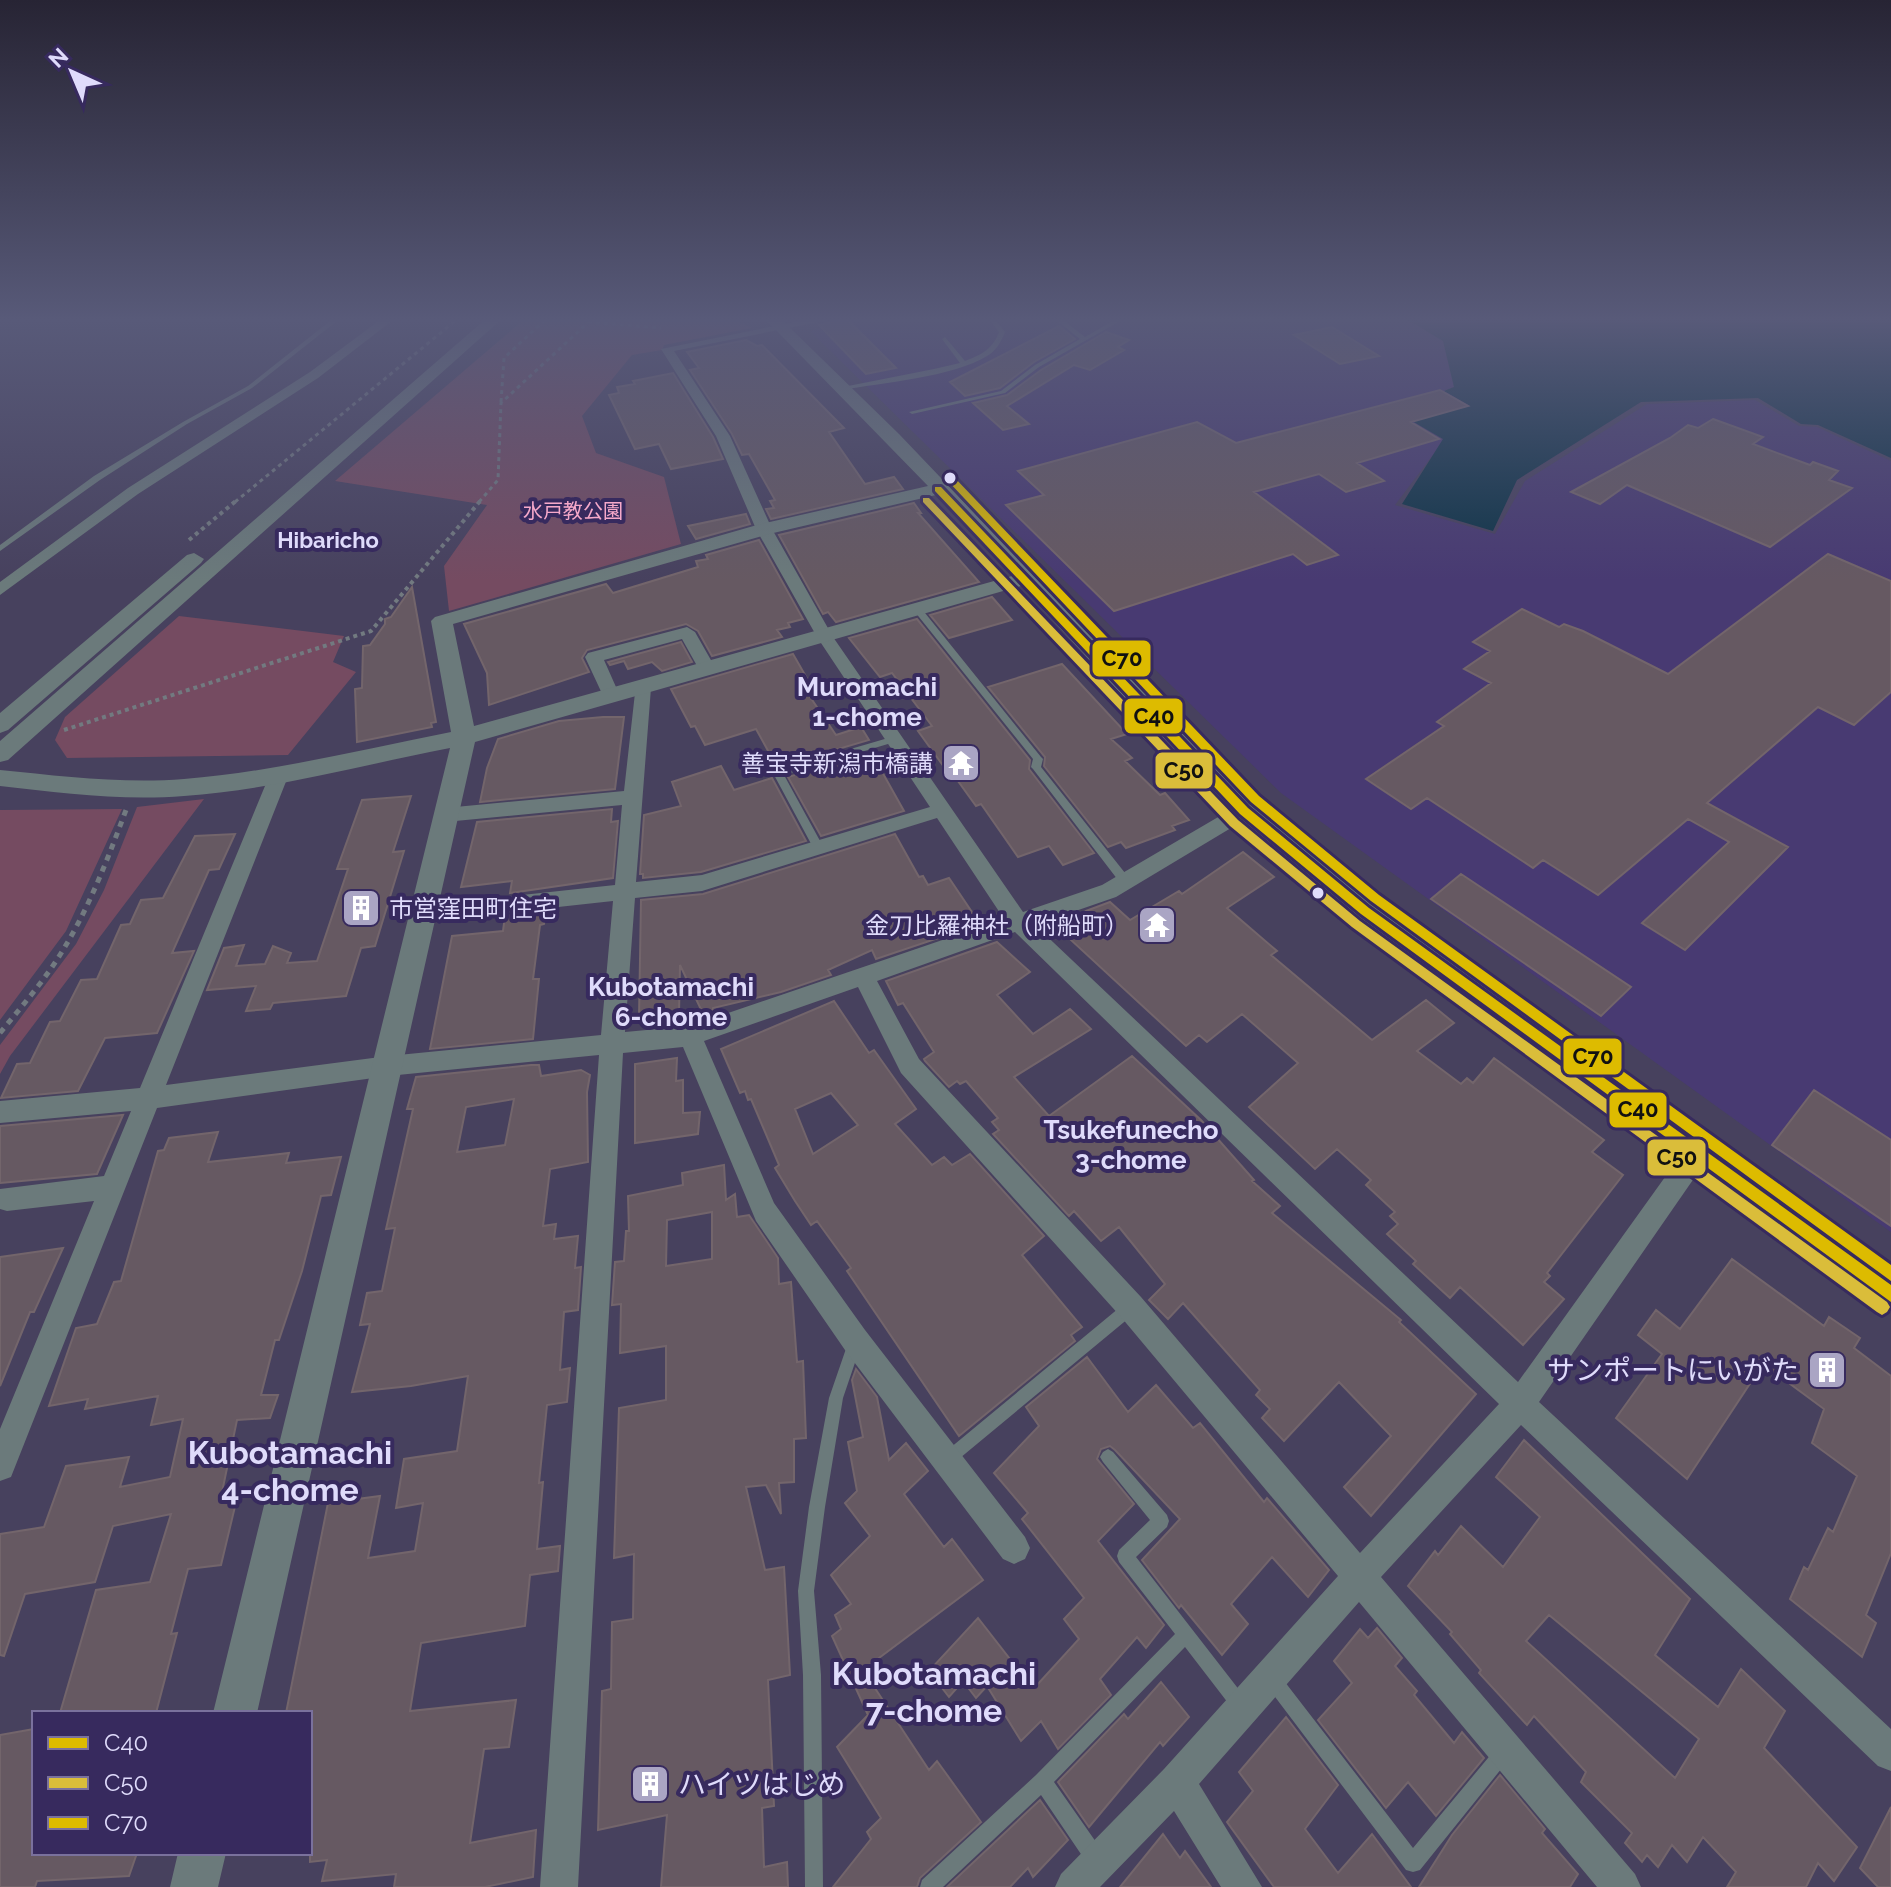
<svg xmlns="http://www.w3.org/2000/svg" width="1891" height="1887" viewBox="0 0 1891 1887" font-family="Raleway,'Noto Sans JP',sans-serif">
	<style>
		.built { fill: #483a72 }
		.green { fill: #754b61 }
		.water { fill: #0e3448 }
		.building { fill: #665962; stroke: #73656b; stroke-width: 2; fill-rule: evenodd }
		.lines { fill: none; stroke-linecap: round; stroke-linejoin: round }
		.path-far2 { stroke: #727a80; stroke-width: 3; stroke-dasharray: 4 4; stroke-linecap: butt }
		.path-far1 { stroke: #727a80; stroke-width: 4; stroke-dasharray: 4 4; stroke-linecap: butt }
		.path { stroke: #727a80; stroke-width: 5; stroke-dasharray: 6 6; stroke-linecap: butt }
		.service { fill: #6b7a7b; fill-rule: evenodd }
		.minor { fill: #6b7a7b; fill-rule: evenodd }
		.tertiary { fill: #6b7a7b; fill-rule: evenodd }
		.bus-1-casing { stroke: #372a5e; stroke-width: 6 }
		.bus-2-casing { stroke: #372a5e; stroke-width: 6 }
		.bus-3-casing { stroke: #372a5e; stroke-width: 6 }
		.bus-1 { fill: #db0; fill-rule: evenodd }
		.bus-2 { fill: #dabd3a; fill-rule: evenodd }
		.bus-3 { fill: #db0; fill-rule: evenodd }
		.bus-dot { fill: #dfdbfb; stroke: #372a5e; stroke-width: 3 }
		.labels { text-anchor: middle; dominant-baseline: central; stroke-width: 8; stroke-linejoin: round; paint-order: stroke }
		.far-park-label { font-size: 20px; fill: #f6a9ca; stroke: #372a5e }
		.far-neighbourhood-label { font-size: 22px; font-weight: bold; fill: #dfdbfb; stroke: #372a5e }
		.poi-label { font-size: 24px; fill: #dfdbfb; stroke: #372a5e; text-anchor: end }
		.neighbourhood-label { font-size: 26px; font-weight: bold; fill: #dfdbfb; stroke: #372a5e }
		.near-poi-label { font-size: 28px; fill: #dfdbfb; stroke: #372a5e; text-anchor: end }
		.near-neighbourhood-label { font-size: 32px; font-weight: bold; fill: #dfdbfb; stroke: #372a5e }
		.line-badge { stroke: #372a5e; stroke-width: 3 }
		.pale-badge-label { font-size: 22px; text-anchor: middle; font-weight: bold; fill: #111 }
	</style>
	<rect width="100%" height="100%" fill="#47415e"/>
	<path class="built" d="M864,317H1403L1443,341L1454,387L1445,390L1471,406L1413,421L1444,440L1395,505L1495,534L1525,481L1647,404L1755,400L1799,426L1817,427L1891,461V1232L1281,793L810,331Z"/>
	<path class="green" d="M527,317H728L752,328L664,345L662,350L632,355L582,416L596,453L664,477L681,544L449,611L444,566L487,505L335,481Z
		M179,616L344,636L333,662L356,672L288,755L67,758L55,740L65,717Z
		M204,799L10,1056L0,1074V1045L76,944L104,890L137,807Z
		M122,809L66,931L0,1020V810Z"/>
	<path class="water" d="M1403,317H1891V458L1818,425L1801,424L1758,398L1641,402L1517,480L1493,531L1402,504L1443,439L1412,421L1470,406L1444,391L1454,387L1443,341Z"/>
	<path class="building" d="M846,318L896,368L866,374L819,325Z
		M1059,326L1075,339L1034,362L1000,388L965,396L950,382Z
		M1332,327L1379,356L1340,364L1294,335Z
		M1106,332L1129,340L1118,347L1124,350L1090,370L1074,365L1007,406L1029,424L1003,430L973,403L1007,395L1041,370Z
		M746,340L757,346L762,345L844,428L829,432L865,484L894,477L903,489L771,519L766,509L774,508L770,501L775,500L749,454L742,455L732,434L690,370L699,368L687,352Z
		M673,373L713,437L723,459L671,469L659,444L635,449L609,395L619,393L617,387L635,384L633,381Z
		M1440,390L1468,406L1411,422L1439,439L1357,463L1384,481L1346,492L1319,474L1254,492L1338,555L1307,565L1293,554L1114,611L1006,505L1044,495L1018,471L1197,422L1236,443Z
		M1713,419L1763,437L1753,444L1810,465L1813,462L1838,471L1829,480L1852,488L1770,547L1627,485L1600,504L1571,492L1670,438L1688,425L1698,428Z
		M914,503L921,513H918L979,582L836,622L828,612L823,614L779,535Z
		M746,514L750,524L696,539L688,526Z
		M759,540L803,619L788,623L790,627L777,630L782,637L712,656L698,631L686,624L587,650L582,658L589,672L489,705L487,673L464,624L606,584L613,593L698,567L696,561L708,559L706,555Z
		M1828,554L1891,581V692L1854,725L1818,707L1707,803L1788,847L1685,950L1642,923L1729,842L1688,819L1598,895L1543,860L1533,868L1427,798L1411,809L1366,779L1444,726L1437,722L1491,683L1464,669L1490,651L1473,642L1522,609L1559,627L1564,624L1583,631L1668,674Z
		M412,587L436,722L431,723L432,727L357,742L355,689L362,688L363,646L370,645L385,624V619L391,617Z
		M992,597L1012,620L949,638L930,615Z
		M917,619L1030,760L1029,769L1094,853L1063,865L1049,846L1018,857L981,804L976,806L955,777L952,778L918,731L932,726L892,673L880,677L849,638Z
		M681,642L692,662L662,671L652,662L628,669L624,661L610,665L608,662Z
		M793,654L808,680L800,682L836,735L861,727L869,740L777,767L756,729L705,745L695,726L691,727L671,689Z
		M1062,664L1127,734L1111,739L1132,758L1125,761L1160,795L1165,793L1189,820L1172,826L1175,830L1126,848L1121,842L1108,847L1044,766L1045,757L988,687Z
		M603,717H624L615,789L480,802L487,768L498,739L559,721Z
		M876,751L882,760L876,761L904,811L821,836L788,777Z
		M721,766L734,790L772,778L806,841L701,872L643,878V874H640L644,815L681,806L672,782Z
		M411,796L393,852L404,851L375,946L361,948L346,996L273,1003L270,1009L246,1011L256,986L207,990L224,948L244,945L236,966L265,964L273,946L291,953L287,963L317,961L348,869H337L362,800Z
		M612,809L611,822L618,821L613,878L510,893L512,881L461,887L477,822Z
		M235,834L219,869L209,870L172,953L194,951L157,1033L105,1038L78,1091L1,1098L17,1064L30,1063L50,1022L60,1021L81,980L97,979L121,925L130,924L141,900L163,898L195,836Z
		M895,834L919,877L923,876L928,885L949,878L980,924L876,959L872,950L828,970L831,975L781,992L713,1008L712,1015L705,1018L680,965L679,1013L639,1018L641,900L703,894Z
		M1243,852L1274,877L1227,908L1277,951L1271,955L1372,1040L1426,1000L1454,1023L1417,1051L1461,1084L1467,1078L1473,1083L1494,1058L1604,1140L1592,1152L1623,1175L1547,1273L1550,1276L1544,1282L1564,1299L1523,1345L1460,1287L1450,1298L1413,1264L1416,1261L1387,1234L1398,1224L1390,1216L1395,1212L1366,1185L1371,1180L1337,1149L1315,1169L1249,1107L1298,1063L1242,1014L1207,1042L1199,1035L1186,1046L1059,929L1086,911L1110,902L1130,920L1179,891L1182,894Z
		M1461,874L1631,987L1601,1016L1431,899Z
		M546,911L544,924L540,925L533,979H539L533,1039L430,1049L452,936L503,931L505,916Z
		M997,942L1030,972L997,995L1033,1034L1070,1009L1091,1029L1014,1077L1049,1116L1132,1056L1201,1120L1254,1180L1252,1181L1280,1206L1272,1213L1401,1320L1399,1322L1476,1394L1371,1516L1344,1487L1391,1436L1339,1382L1284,1441L1262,1418L1270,1409L1256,1395L1260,1390L1183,1303L1168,1319L1149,1300L1165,1284L1119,1227L1101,1241L1074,1211L1069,1216L993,1134L999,1130L992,1122L998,1118L966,1081L960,1084L957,1081L949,1087L925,1061L924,1059L934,1052L903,1003L898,1005L886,981Z
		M834,1001L869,1053L874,1050L916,1109L895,1124L932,1165L944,1157L952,1165L970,1154L1044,1236L1022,1255L1082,1327L1071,1335L1075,1341L959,1436L847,1271L851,1268L817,1221L811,1225L795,1201L775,1168L779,1165L751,1099L748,1100L745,1091L740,1093L721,1049ZM831,1093L858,1125L813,1154L795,1109Z
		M677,1058L676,1081L683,1080V1113L700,1112L698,1134L635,1143V1064Z
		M531,1065H539L541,1076L581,1070L590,1075L587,1092L588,1162L550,1169L543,1226L556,1224L554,1239L578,1236L575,1268L581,1267L578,1310L564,1312L560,1370L570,1368L567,1402L547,1405L539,1483L543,1482L537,1549L560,1546L558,1571L530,1575L525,1626L421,1643L410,1711L516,1700L509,1747L484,1749L470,1843L536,1830L533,1877L485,1887H394L396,1874L322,1881L327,1860L310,1862V1713H286L328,1503L380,1496L368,1558L415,1551L423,1503L396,1508L404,1459L457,1451L468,1376L411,1386L352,1392L370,1324L360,1325L367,1293L382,1291L395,1228L386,1229L413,1109H407L416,1077ZM514,1099L505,1145L457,1152L466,1107Z
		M1814,1090L1891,1140V1226L1772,1145Z
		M123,1115L97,1174L0,1183V1126Z
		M218,1132L208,1162L289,1153L286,1163L341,1157L331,1195L321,1196L302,1271L279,1340H275L261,1395H278L270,1418L237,1420L221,1497L238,1494L221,1565L188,1569L171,1634L177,1633L156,1713H60L96,1590L150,1582L171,1514L113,1526L95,1582L25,1594L4,1656L0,1655V1534L44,1527L66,1466L129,1457L120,1487L170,1477L183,1419L151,1425L158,1396L85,1409L88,1399L49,1406L76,1328L97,1324L114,1282L121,1281L158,1151L164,1150L169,1138Z
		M724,1165L726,1200L735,1194L737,1217L749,1215L778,1258L779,1284L791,1282L797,1362L803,1361L806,1438L794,1439V1482L779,1483L781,1514L766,1485L746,1487L765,1570L784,1567L790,1675L768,1680L774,1806L762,1808L764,1867L787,1862L788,1887H661L667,1815L598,1830L602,1691L611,1689L612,1622L633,1619L634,1554L614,1558L619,1408L666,1400V1346L620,1353L621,1304L612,1305L615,1262L624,1261L626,1231H629L628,1196L683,1185L682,1173ZM712,1212V1259L666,1266L667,1220Z
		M63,1248L34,1312H30L0,1386V1257Z
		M1732,1259L1824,1326L1829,1317L1860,1338L1854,1348L1891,1376V1553L1866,1615L1876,1623L1862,1657L1790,1599L1804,1567L1808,1570L1828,1528L1833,1532L1857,1476L1812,1443L1824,1409L1763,1364L1687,1479L1616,1418L1662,1354L1638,1335L1656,1310L1680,1329Z
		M1087,1357L1128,1412L1156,1385L1193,1428L1200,1423L1264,1502L1267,1498L1329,1570L1308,1597L1272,1557L1231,1604L1248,1624L1222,1655L1181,1605L1179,1608L1142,1560L1180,1519L1115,1450L1110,1446L1101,1449L1097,1459L1134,1504L1098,1541L1164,1625L1146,1648L1137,1637L1100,1679L1111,1695L1058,1749L1041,1721L1021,1741L987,1686L976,1698L963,1681L949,1697L929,1671L978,1618L1020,1672L1026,1667L1037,1685L1079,1639L1064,1619L1084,1598L1022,1519L1028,1513L994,1473L1039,1426L1026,1407Z
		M856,1369L877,1397L889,1460L906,1443L928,1471L904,1494L944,1547L952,1539L983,1580L863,1670L929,1770L937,1761L981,1822L920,1878L917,1887H833L871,1839L867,1832L881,1818L837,1747L868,1715L832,1636L841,1629L835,1615L851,1604L831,1575L870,1536L845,1503L857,1491L848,1442L863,1437L852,1380Z
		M1524,1440L1690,1599L1655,1655L1718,1707L1741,1669L1785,1711L1764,1748L1857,1847L1834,1881L1818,1863L1806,1887H1727L1736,1872L1703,1837L1687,1862L1672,1845L1658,1867L1647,1855L1642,1862L1625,1843L1632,1833L1581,1782L1586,1772L1534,1716L1527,1725L1479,1673L1481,1670L1450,1634L1452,1632L1408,1586L1435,1551L1438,1555L1461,1526L1503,1567L1540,1517L1496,1477ZM1549,1615L1699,1739L1675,1778L1526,1641Z
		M1377,1628L1402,1658L1395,1666L1417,1691L1414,1695L1454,1743L1462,1732L1484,1758L1436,1816L1408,1782L1386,1808L1318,1720L1352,1683L1334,1661L1360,1629L1368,1638Z
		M1161,1682L1189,1717L1163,1746L1160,1742L1089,1827L1058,1782L1124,1714L1128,1719Z
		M1286,1717L1338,1785L1305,1829L1338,1873L1372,1834L1411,1887H1274L1227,1822L1253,1791L1239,1772Z
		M34,1729V1853H137L129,1876L37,1881L35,1887H0V1735Z
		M1500,1775L1545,1829L1542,1833L1578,1874L1570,1887H1419L1452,1835Z
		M1040,1800L1068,1840L1033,1877L1028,1868L1010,1887H947Z
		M1891,1807V1887H1878L1860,1868Z
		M1163,1834L1180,1858L1185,1851L1211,1887H1120Z"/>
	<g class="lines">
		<path class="path-far2" d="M588,322L661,328
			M501,402L504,358L548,317
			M235,502L460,317
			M479,502L498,480L501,403L594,317"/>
		<path class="path-far1" d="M189,540L237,500
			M64,730L371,631L481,500"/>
		<path class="path" d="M0,1033C22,1006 45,980 63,950C90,906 108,858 126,810"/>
		<path class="service" d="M335,317H342L252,388L187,424L100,480L0,551V545L94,476L183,422L248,386Z
			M987,317H993L1005,332C1001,342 996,351 987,356C953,377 881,383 841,390L838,388L934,369L960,363L942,339L945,337L965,361C981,355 993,349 999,332Z
			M1052,317H1059L1085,337L1120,317H1127L1039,367L1005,393L912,414L909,412L1001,391L1035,365L1080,339Z
			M915,608H921L1041,757L1043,759L1041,767L1129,878L1130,881L1129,884H1121L1033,769L1031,767L1033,759L915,612Z
			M895,736L900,739L898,741L784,775L825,850L824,853H816L773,773L775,771Z
			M1130,1301L1135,1303L1137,1308L1135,1313L954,1463L949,1466L944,1463L941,1458L944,1453L1125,1303Z
			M854,1338L859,1340L861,1345L843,1398L825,1507L814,1591L821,1675L823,1887H805L803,1675L798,1591L809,1507L829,1398L849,1340Z
			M1108,1449L1113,1452L1167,1515L1169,1521L1167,1527L1136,1557L1247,1700L1250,1706L1247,1712L1241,1715L1235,1712L1185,1647L1054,1782L1103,1852L1105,1859L1103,1866L1096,1868L1089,1866L1041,1795L943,1887H920L922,1880L1036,1775L1175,1634L1119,1562L1117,1556L1119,1550L1150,1520L1103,1462L1100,1457L1103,1452Z
			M1272,1670L1278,1673L1413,1848L1498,1746L1504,1743L1510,1746L1513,1752L1510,1758L1420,1870L1413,1872L1406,1870L1266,1685L1263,1679L1266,1673Z"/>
		<path class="minor" d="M384,317H397L318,378L138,494L0,595V582L128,488L310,372Z
			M819,317H843L674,351L730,436L772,529L833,637L1023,912L1102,885L1237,806H1251L1254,811L1251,816L1116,897L1035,925L1518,1382L1688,1145L1697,1141L1706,1145L1710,1153L1706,1161L1539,1402L1891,1729V1771L1878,1766L1521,1425L1381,1577L1635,1874L1641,1887H1597L1359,1602L1199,1784L1262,1887H1221L1174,1811L1100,1887H1055L1061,1874L1164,1769L1338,1576L1121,1317L901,1073L858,987L704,1041L774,1203L865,1330L1025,1537L1030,1548L1025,1559L1014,1564L1003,1559L845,1350L756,1221L683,1047L623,1053L578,1887H540L599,1055L388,1076L157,1108L11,1477L0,1481V1429L94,1201L7,1211L0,1209V1189L104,1176L131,1111L0,1123V1101L140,1088L272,769L279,767L289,774L166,1085L388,1056L601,1035L613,901L421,922L413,920L410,914L413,908L421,906L615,885L622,805L445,822L435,815L445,808L624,791L636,684H648L651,688L636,882L702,875L930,807L817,637L756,529L716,436L661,349ZM937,818L1004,919L690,1026L625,1032L635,898L702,891ZM1015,932L1499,1404L1360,1553L1141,1297L919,1059L877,981Z
			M687,627L695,632L716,669L713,673H701L682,639L604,660L620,696L611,702L605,700L585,657L588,653Z"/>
		<path class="tertiary" d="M488,317H504L8,760L0,762V741Z
			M759,317L782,320L899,434L1253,805L1375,904L1891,1273V1312L1878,1307L1355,918L1235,817L1021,586L475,742L257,1713H213L450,748C362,765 273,790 184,796C123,801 60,793 0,786V770C60,776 124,784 184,779C274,772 363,749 451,732L431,621L435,617L757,525L928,486L772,326ZM936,495L1012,576L474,726L453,624L769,534Z
			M194,553L204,559L201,563L8,730L0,733V713L187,555Z
			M178,1853H226L218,1887H170Z"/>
		<g class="bus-1-casing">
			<path id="bus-1" d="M935,487H941L1248,808L1369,908L1891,1285V1302L1361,914L1240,814L935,491Z"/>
		</g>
		<g class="bus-2-casing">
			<path id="bus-2" d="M923,498H929L1238,820L1360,921L1887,1302L1890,1307L1887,1312L1882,1315L1877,1312L1352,927L1230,826L923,502Z"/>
		</g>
		<g class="bus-3-casing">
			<path id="bus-3" d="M947,476H953L1259,796L1379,895L1891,1265V1281L1371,901L1251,802L947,480Z"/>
		</g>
		<use href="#bus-1" class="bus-1"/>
		<use href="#bus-2" class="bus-2"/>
		<use href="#bus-3" class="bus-3"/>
	</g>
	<linearGradient id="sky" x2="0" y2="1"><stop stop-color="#272434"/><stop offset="0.55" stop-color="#585a79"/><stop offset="1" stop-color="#585a79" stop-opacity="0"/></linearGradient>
	<rect width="1891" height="581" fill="url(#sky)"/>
	<defs>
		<g id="temple-square" transform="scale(2)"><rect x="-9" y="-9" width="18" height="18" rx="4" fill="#aaa5c4" stroke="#372a5e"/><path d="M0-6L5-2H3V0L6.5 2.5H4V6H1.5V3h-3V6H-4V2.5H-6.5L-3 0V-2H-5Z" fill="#fff"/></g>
		<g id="building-square" transform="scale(2)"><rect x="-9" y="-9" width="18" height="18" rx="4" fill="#aaa5c4" stroke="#372a5e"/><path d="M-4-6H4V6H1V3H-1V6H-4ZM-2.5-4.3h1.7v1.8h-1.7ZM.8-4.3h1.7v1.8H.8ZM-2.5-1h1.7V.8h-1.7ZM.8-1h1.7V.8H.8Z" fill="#fff"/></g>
	</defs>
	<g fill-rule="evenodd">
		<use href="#temple-square" x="961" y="763"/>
		<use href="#building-square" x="361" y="908"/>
		<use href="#temple-square" x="1157" y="925"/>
		<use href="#building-square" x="1827" y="1370"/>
		<use href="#building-square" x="650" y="1784"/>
	</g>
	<g class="bus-dot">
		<circle cx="950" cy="478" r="7"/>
		<circle cx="1318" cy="893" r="7"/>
	</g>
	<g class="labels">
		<g class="far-park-label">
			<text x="573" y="511">水戸教公園</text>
		</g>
		<g class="far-neighbourhood-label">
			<text x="328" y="540">Hibaricho</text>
		</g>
		<g class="poi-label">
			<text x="933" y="763">善宝寺新潟市橋講</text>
			<text x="389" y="908" text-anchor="start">市営窪田町住宅</text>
			<text x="1129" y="925">金刀比羅神社（附船町）</text>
		</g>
		<g class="neighbourhood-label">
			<text x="867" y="687">Muromachi<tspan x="867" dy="30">1-chome</tspan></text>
			<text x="671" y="987">Kubotamachi<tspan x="671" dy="30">6-chome</tspan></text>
			<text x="1131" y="1130">Tsukefunecho<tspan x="1131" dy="30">3-chome</tspan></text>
		</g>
		<g class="near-poi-label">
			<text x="1799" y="1370">サンポートにいがた</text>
			<text x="678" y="1784" text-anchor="start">ハイツはじめ</text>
		</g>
		<g class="near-neighbourhood-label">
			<text x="290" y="1452">Kubotamachi<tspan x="290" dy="37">4-chome</tspan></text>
			<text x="934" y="1673">Kubotamachi<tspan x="934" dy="37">7-chome</tspan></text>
		</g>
	</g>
	<g class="line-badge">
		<rect x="1091" y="639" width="61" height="39" rx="8" fill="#db0"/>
		<rect x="1123" y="697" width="61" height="38" rx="8" fill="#db0"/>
		<rect x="1154" y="751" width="60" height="39" rx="8" fill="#dabd3a"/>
		<rect x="1562" y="1037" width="61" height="39" rx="8" fill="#db0"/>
		<rect x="1608" y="1091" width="60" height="38" rx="8" fill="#db0"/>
		<rect x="1646" y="1138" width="61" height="39" rx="8" fill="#dabd3a"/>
	</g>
	<g class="pale-badge-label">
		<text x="1122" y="666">C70</text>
		<text x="1154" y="724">C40</text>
		<text x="1184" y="778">C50</text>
		<text x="1593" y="1064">C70</text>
		<text x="1638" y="1117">C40</text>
		<text x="1677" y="1165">C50</text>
	</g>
	<rect x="32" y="1711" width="280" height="144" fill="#372a5e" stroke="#7a719d" stroke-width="2"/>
	<rect x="48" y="1737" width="40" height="12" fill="#ddbb00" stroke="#7a719d" stroke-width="2"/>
	<text x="104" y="1751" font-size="24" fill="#dfdbfb">C40</text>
	<rect x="48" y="1777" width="40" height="12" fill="#dabd3a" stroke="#7a719d" stroke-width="2"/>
	<text x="104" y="1791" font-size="24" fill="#dfdbfb">C50</text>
	<rect x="48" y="1817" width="40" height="12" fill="#ddbb00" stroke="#7a719d" stroke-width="2"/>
	<text x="104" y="1831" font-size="24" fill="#dfdbfb">C70</text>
	<g transform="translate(72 72) rotate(316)" stroke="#372a5e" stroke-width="6" paint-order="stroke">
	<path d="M0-6L14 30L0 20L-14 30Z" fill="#dfdbfb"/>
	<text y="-12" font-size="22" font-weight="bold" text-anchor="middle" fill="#dfdbfb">N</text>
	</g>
</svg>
